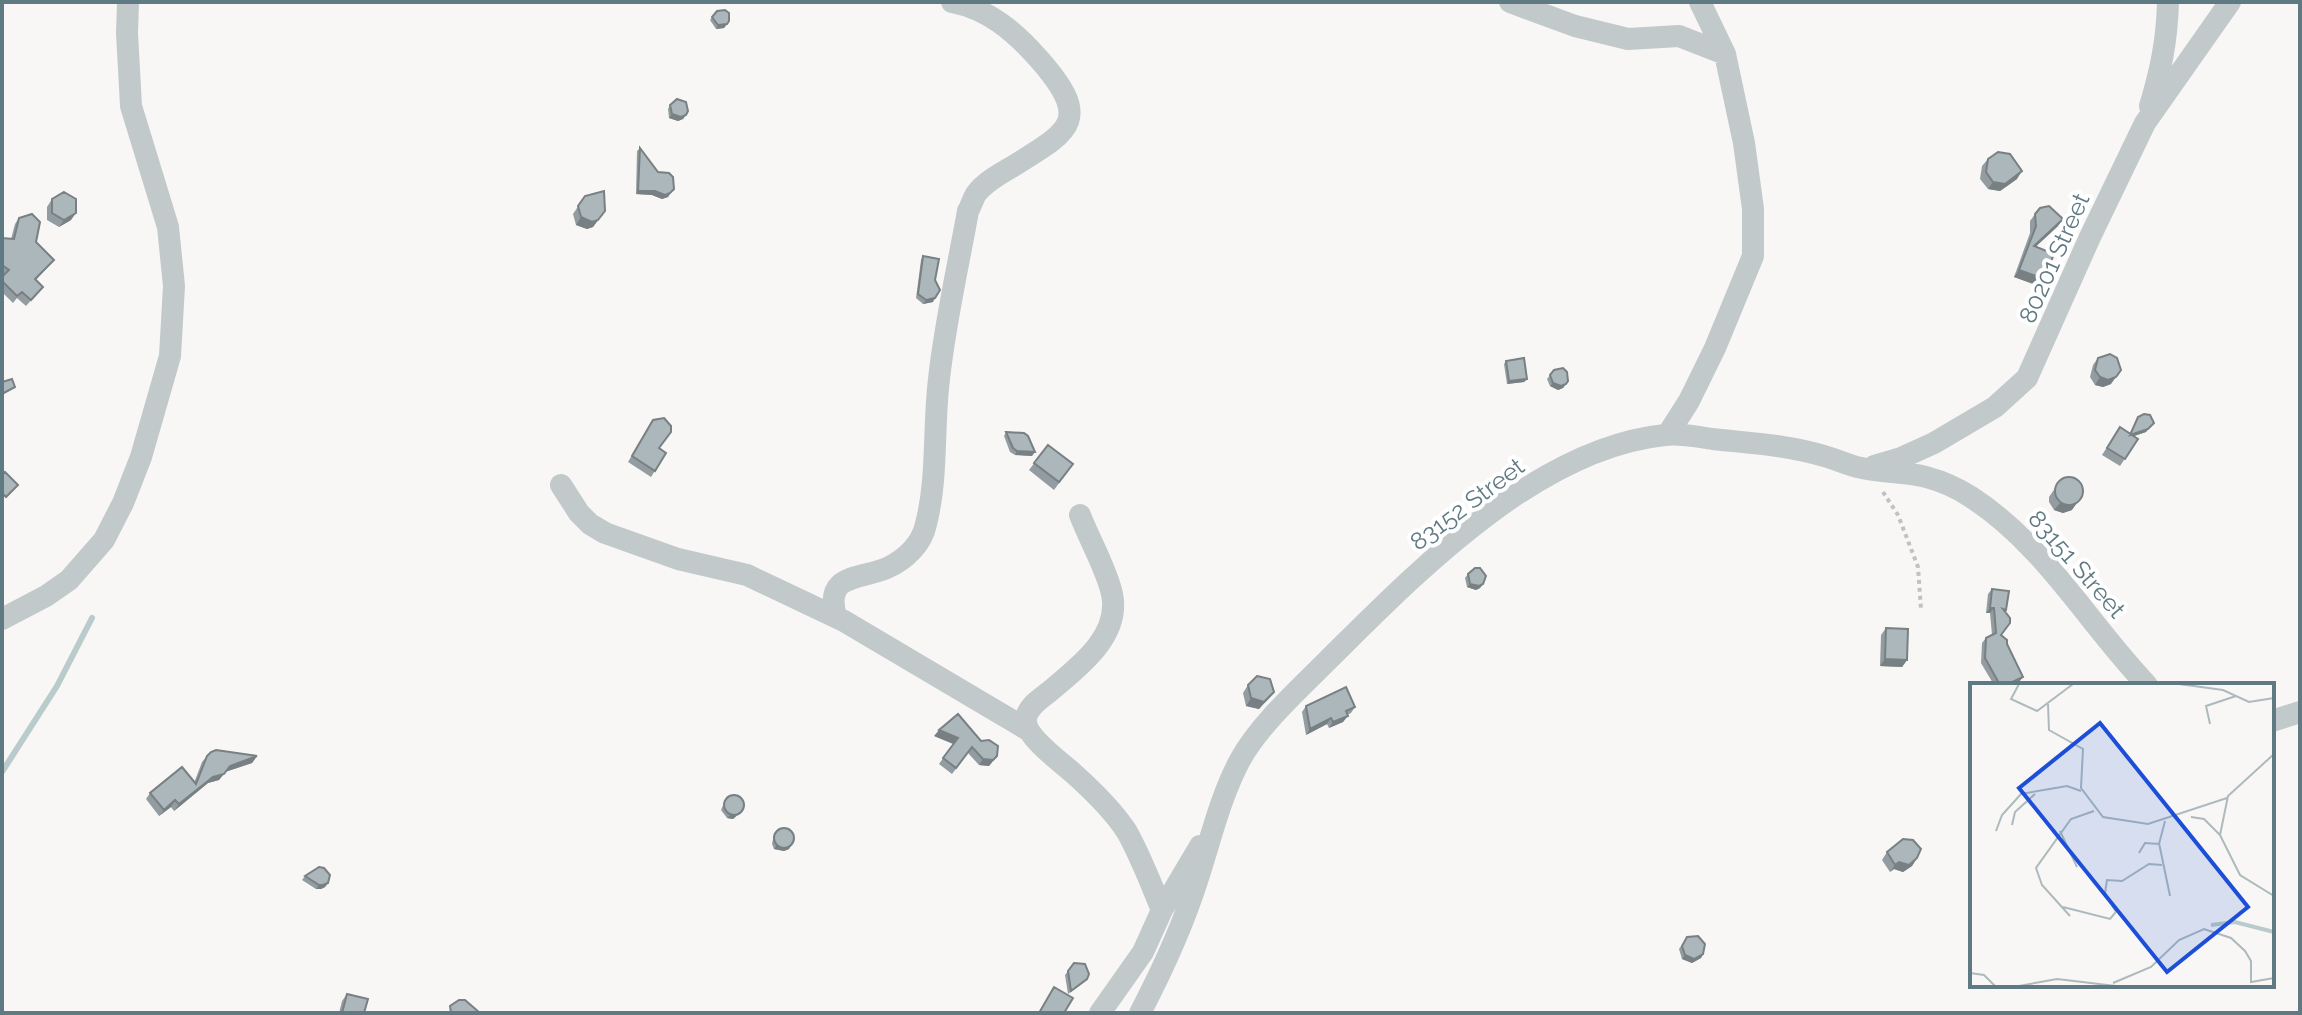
<svg xmlns="http://www.w3.org/2000/svg" width="2302" height="1015" viewBox="0 0 2302 1015" font-family="Raleway,sans-serif">
	<style>
		.lines { fill: none; stroke-linecap: round; stroke-linejoin: round }
		.stream { stroke: #bacbcc; stroke-width: 6 }
		.path { stroke: #bec2c3; stroke-width: 4; stroke-dasharray: 4 4; stroke-linecap: butt }
		.minor { stroke: #c2c9cb; stroke-width: 22 }
		.wall { fill: #939da1 }
		.shaded-wall { fill: #788083 }
		.building { fill: #abb7bb; stroke: #788083; stroke-width: 2 }
		.labels { text-anchor: middle; dominant-baseline: central; stroke-width: 8; stroke-linejoin: round; paint-order: stroke }
		.street-label { font-size: 24px; fill: #607a83; stroke: #fff }
		.inset-river { fill: none; stroke: #bacbcc; stroke-width: 4 }
		.inset-road { fill: none; stroke: #adbabd; stroke-width: 2 }
		.view { fill: #1d4ed8; fill-opacity: 0.15; stroke: #1d4ed8; stroke-width: 4 }
		.inset-edge { fill: none; stroke: #607a83; stroke-width: 4 }
	</style>
	<rect width="100%" height="100%" fill="#f8f7f5"/>
	<g class="lines">
		<path class="stream" d="M2,772L57,686L92,618"/>
		<path class="path" d="M1883,492L1898,515L1918,567L1921,609"/>
		<path class="minor" d="M1510,2L1575,26L1628,39L1679,36L1725,54
			M2150,106C2161,70 2167,40 2168,2
			M1668,434L1689,401L1715,348L1753,256V209L1744,143L1725,54L1700,2
			M1874,466L1901,458L1934,443L1995,407L2027,378L2090,237L2145,123L2230,2
			M561,485L579,513L590,524L605,533L678,559L747,575L844,621L1028,730
			M1080,515C1089,539 1107,570 1112,594C1121,637 1077,668 1049,692C1040,699 1027,707 1026,719C1024,736 1061,762 1073,773C1092,790 1113,810 1127,832C1141,857 1151,884 1162,910
			M2,619L46,596L69,580L104,540L123,503L141,457L170,356L174,286L168,227L131,106L127,33L128,2
			M844,621L836,617C824,573 859,580 887,568C905,560 922,544 926,524C938,477 933,428 939,379C945,323 958,267 968,211C971,206 973,199 976,194C984,183 998,175 1010,168C1070,131 1094,121 1038,58C1014,31 988,9 952,2
			M2272,721L2300,712
			M1100,1013L1143,952L1162,910L1200,846
			M1140,1013C1163,969 1183,926 1198,878C1211,838 1220,798 1240,760C1260,724 1299,689 1328,660C1416,573 1536,448 1665,435C1680,433 1698,437 1713,439C1750,443 1788,445 1824,456C1835,459 1846,464 1857,467C1880,473 1904,471 1926,477C1941,481 1959,489 1971,497C2045,545 2087,622 2147,685"/>
	</g>
	<path class="wall" d="M717,11L729,21L724,28L716,29L710,20Z
		M670,105L688,111L683,119L678,121L669,118L668,109Z
		M640,148L658,172L674,189L668,197L662,199L652,195L636,194L637,151Z
		M1988,159L2017,179L2000,191L1988,189L1980,179L1982,166Z
		M585,196L605,211L593,227L587,229L576,225L573,214Z
		M52,199L71,220L59,227L47,220V207Z
		M2035,214L2058,226L2036,246L2044,279L2039,286L2014,277L2030,233V221Z
		M19,218L36,242L54,260L36,280L43,287L26,306L17,298L13,303L2,292V277L4,275L2,274V238L11,239L15,224Z
		M923,256L935,280L933,302L923,304L916,298L921,260Z
		M2098,358L2111,384L2103,387L2095,385L2090,377L2093,365Z
		M1506,361L1527,379L1524,382L1507,384L1504,364Z
		M1554,370L1568,381L1563,388L1558,390L1550,386L1547,379Z
		M2138,417L2154,423L2146,432L2134,436L2138,439L2120,466L2102,455L2120,427L2130,433Z
		M649,426L659,448L666,453L651,477L628,462Z
		M1006,432L1032,456L1015,455L1010,452L1004,436Z
		M1048,445L1073,464L1054,490L1029,470Z
		M2062,478L2072,510L2063,513L2054,510L2049,502V497Z
		M1468,574L1483,584L1480,588L1476,590L1467,587L1465,578Z
		M1992,589L2006,610L2001,635L2007,644L2019,682L2013,685H1994L1981,663L1982,643L1986,638L1992,635L1990,613H1986L1988,594Z
		M1886,628L1907,660L1902,667L1880,666L1881,635Z
		M1248,685L1268,699L1259,709L1246,706L1243,693Z
		M1306,706L1355,707L1351,713L1347,715L1343,722L1329,728L1327,724L1306,735L1302,712Z
		M934,736L981,741L997,756L989,766L979,765L968,753L952,774L939,764L953,744Z
		M207,756H257L252,763L225,772L219,780L208,783L174,811L171,807L159,816L146,799L150,793L194,783L202,762Z
		M727,796L741,812L733,819L727,818L721,810Z
		M777,830L791,845L789,849L784,851L774,849L772,844L774,834Z
		M1887,852L1917,858L1912,866L1903,872L1894,869L1890,872L1882,860Z
		M305,876L328,883L325,887L321,889H316L302,880Z
		M1687,937L1703,954L1701,958L1692,963L1682,959L1679,949Z
		M1074,963L1084,982L1068,994L1065,975Z
		M347,994L364,1013H339L342,1001Z"/>
	<path class="shaded-wall" d="M727,24L724,28L716,29L718,25Z
		M672,114L686,115L683,119L678,121L669,118Z
		M2022,171L2017,179L2000,191L1988,189L1993,182Z
		M638,191H655L670,193L668,197L662,199L652,195L636,194Z
		M76,213L71,220L59,227L64,220Z
		M581,217L598,220L593,227L587,229L576,225Z
		M2063,219L2058,226L2029,253L2034,246Z
		M2019,270L2044,279L2039,286L2014,277Z
		M935,298L933,302L923,304L926,300Z
		M2100,377H2116L2111,384L2103,387L2095,385Z
		M1527,379L1524,382L1507,384L1509,381Z
		M1553,383L1566,384L1563,388L1558,390L1550,386Z
		M2148,429L2146,432L2128,438L2130,435Z
		M1017,451L1035,452L1032,456L1015,455Z
		M2060,503H2077L2072,510L2063,513L2054,510Z
		M1470,584H1483L1480,588L1476,590L1467,587Z
		M1990,608H1994L1990,613H1986Z
		M1885,659L1907,660L1902,667L1880,666Z
		M2023,677L2019,682L2013,685H2006Z
		M1274,692L1259,709L1246,706L1251,698Z
		M1348,716L1343,722L1329,728L1333,722Z
		M1331,718L1327,724L1306,735L1310,729Z
		M939,730L958,738L954,744L934,736Z
		M257,756L252,763L225,772L230,766Z
		M997,756L989,766L979,765L983,759Z
		M224,774L219,780L208,783L174,811L179,804L213,777Z
		M175,800L171,807L159,816L164,810Z
		M744,809L733,819L727,818L730,815Z
		M777,845H791L789,849L784,851L774,849Z
		M1917,858L1912,866L1903,872L1894,869L1890,872L1895,865L1899,862Z
		M328,883L325,887L321,889H316L319,885Z
		M1703,954L1701,958L1692,963L1682,959L1685,955Z"/>
	<path class="building" d="M725,10L729,13V21L727,24L718,25L712,17L717,11Z
		M677,99L686,102L688,111L686,115L681,117L672,114L670,105Z
		M640,148L658,172L669,173L673,177L674,189L670,193L665,195L655,191H638Z
		M1998,152L2010,154L2022,171L2005,184L1993,182L1986,172L1988,159Z
		M604,191L605,211L598,220L592,222L581,217L578,206L585,196Z
		M64,192L76,199V213L64,220L52,213V199Z
		M2049,206L2063,219L2034,246L2054,254L2044,279L2019,270L2036,226L2035,214L2040,208Z
		M32,214L40,222L36,242L54,260L35,279L43,287L31,300L22,292L17,296L2,281V277L9,270L2,265V238L14,239L19,218Z
		M923,256L939,259L935,280L940,290L935,298L926,300L918,294Z
		M2110,354L2117,358L2121,370L2116,377L2108,380L2100,377L2095,370L2098,358Z
		M1524,358L1527,379L1509,381L1506,361Z
		M1563,368L1567,372L1568,381L1566,384L1561,386L1553,383L1550,375L1554,370Z
		M12,379L15,387L2,394V382Z
		M2144,414L2150,415L2154,423L2148,429L2130,435L2138,417Z
		M664,418L671,426V432L659,448L666,453L655,471L632,456L653,420Z
		M2120,427L2138,439L2125,459L2107,448Z
		M1006,432L1024,433L1028,436L1035,452L1017,451L1013,448Z
		M1048,445L1073,464L1059,482L1034,463Z
		M5,472L18,485L6,497L2,493V475Z
		M2055 491a14 14 0 1 1 28 0a14 14 0 1 1-28 0Z
		M1475,568H1480L1486,576L1483,584L1479,586L1470,584L1468,574Z
		M1992,589L2009,591L2006,610L2003,609L2010,618V623L2001,635L2007,640V644L2023,677L2006,685H2000L1985,658L1986,638L1996,633L1994,608H1990Z
		M1886,628L1908,629L1907,660L1885,659Z
		M1257,676L1270,679L1274,692L1264,702L1251,698L1248,685Z
		M1346,687L1355,707L1346,711L1348,716L1333,722L1331,718L1310,729L1306,706Z
		M958,714L981,741L989,740L998,746L997,756L993,760L983,759L972,747L956,768L943,758L958,738L939,730Z
		M216,750L257,756L230,766L224,774L213,777L179,804L175,800L164,810L150,793L182,767L196,784L207,756L211,752Z
		M724 805a10 10 0 1 1 20 0a10 10 0 1 1-20 0Z
		M774 838a10 10 0 1 1 20 0a10 10 0 1 1-20 0Z
		M1903,839L1913,840L1921,849L1917,858L1909,865L1899,862L1895,865L1887,852Z
		M319,867L324,868L330,875L328,883L323,885H319L305,876Z
		M1698,936L1705,944L1703,954L1694,959L1685,955L1682,946L1687,937Z
		M1074,963L1085,964L1089,974L1087,979L1071,991L1068,971Z
		M1054,987L1073,998L1064,1013H1039Z
		M347,994L368,999L364,1013H342Z
		M459,1000H465L480,1013H451L450,1006Z"/>
	<g class="labels">
		<g class="street-label">
			<text transform="translate(2054 258) rotate(-66)">80201 Street</text>
			<text transform="translate(1467 504) rotate(-37)">83152 Street</text>
			<text transform="translate(2077 564) rotate(49)">83151 Street</text>
		</g>
	</g>
	<g transform="translate(1970 683)">
		<rect width="304" height="304" fill="#f8f7f5"/>
		<path class="inset-river" d="M241,242L265,239L304,249"/>
		<path class="inset-road" d="M49,1L41,16L67,28L103,1M209,1L253,7L279,19L304,15M78,21L79,47L113,66L111,105L133,134L178,141L257,115M240,41L236,23L266,13M304,71L258,113L250,152L270,192L304,213M221,134L234,136L250,152M42,142L45,129L65,111M26,148L32,132L51,111L97,103L111,108M90,148L107,184M189,160L200,213M169,170L175,160L189,161L195,138M93,224L140,236L146,229L135,210L137,197L152,198L179,181L192,182M100,233L72,202L66,185L101,136L124,128M0,290L14,292L25,303M143,300L181,284L209,257L234,246L261,255L275,268L281,278V299L304,295M49,303L87,296L146,303"/>
		<path class="view" d="M130,40L278,224L197,289L49,105Z"/>
		<rect width="304" height="304" class="inset-edge"/>
	</g>
	<rect width="2302" height="1015" fill="none" stroke="#607a83" stroke-width="8"/>
</svg>
